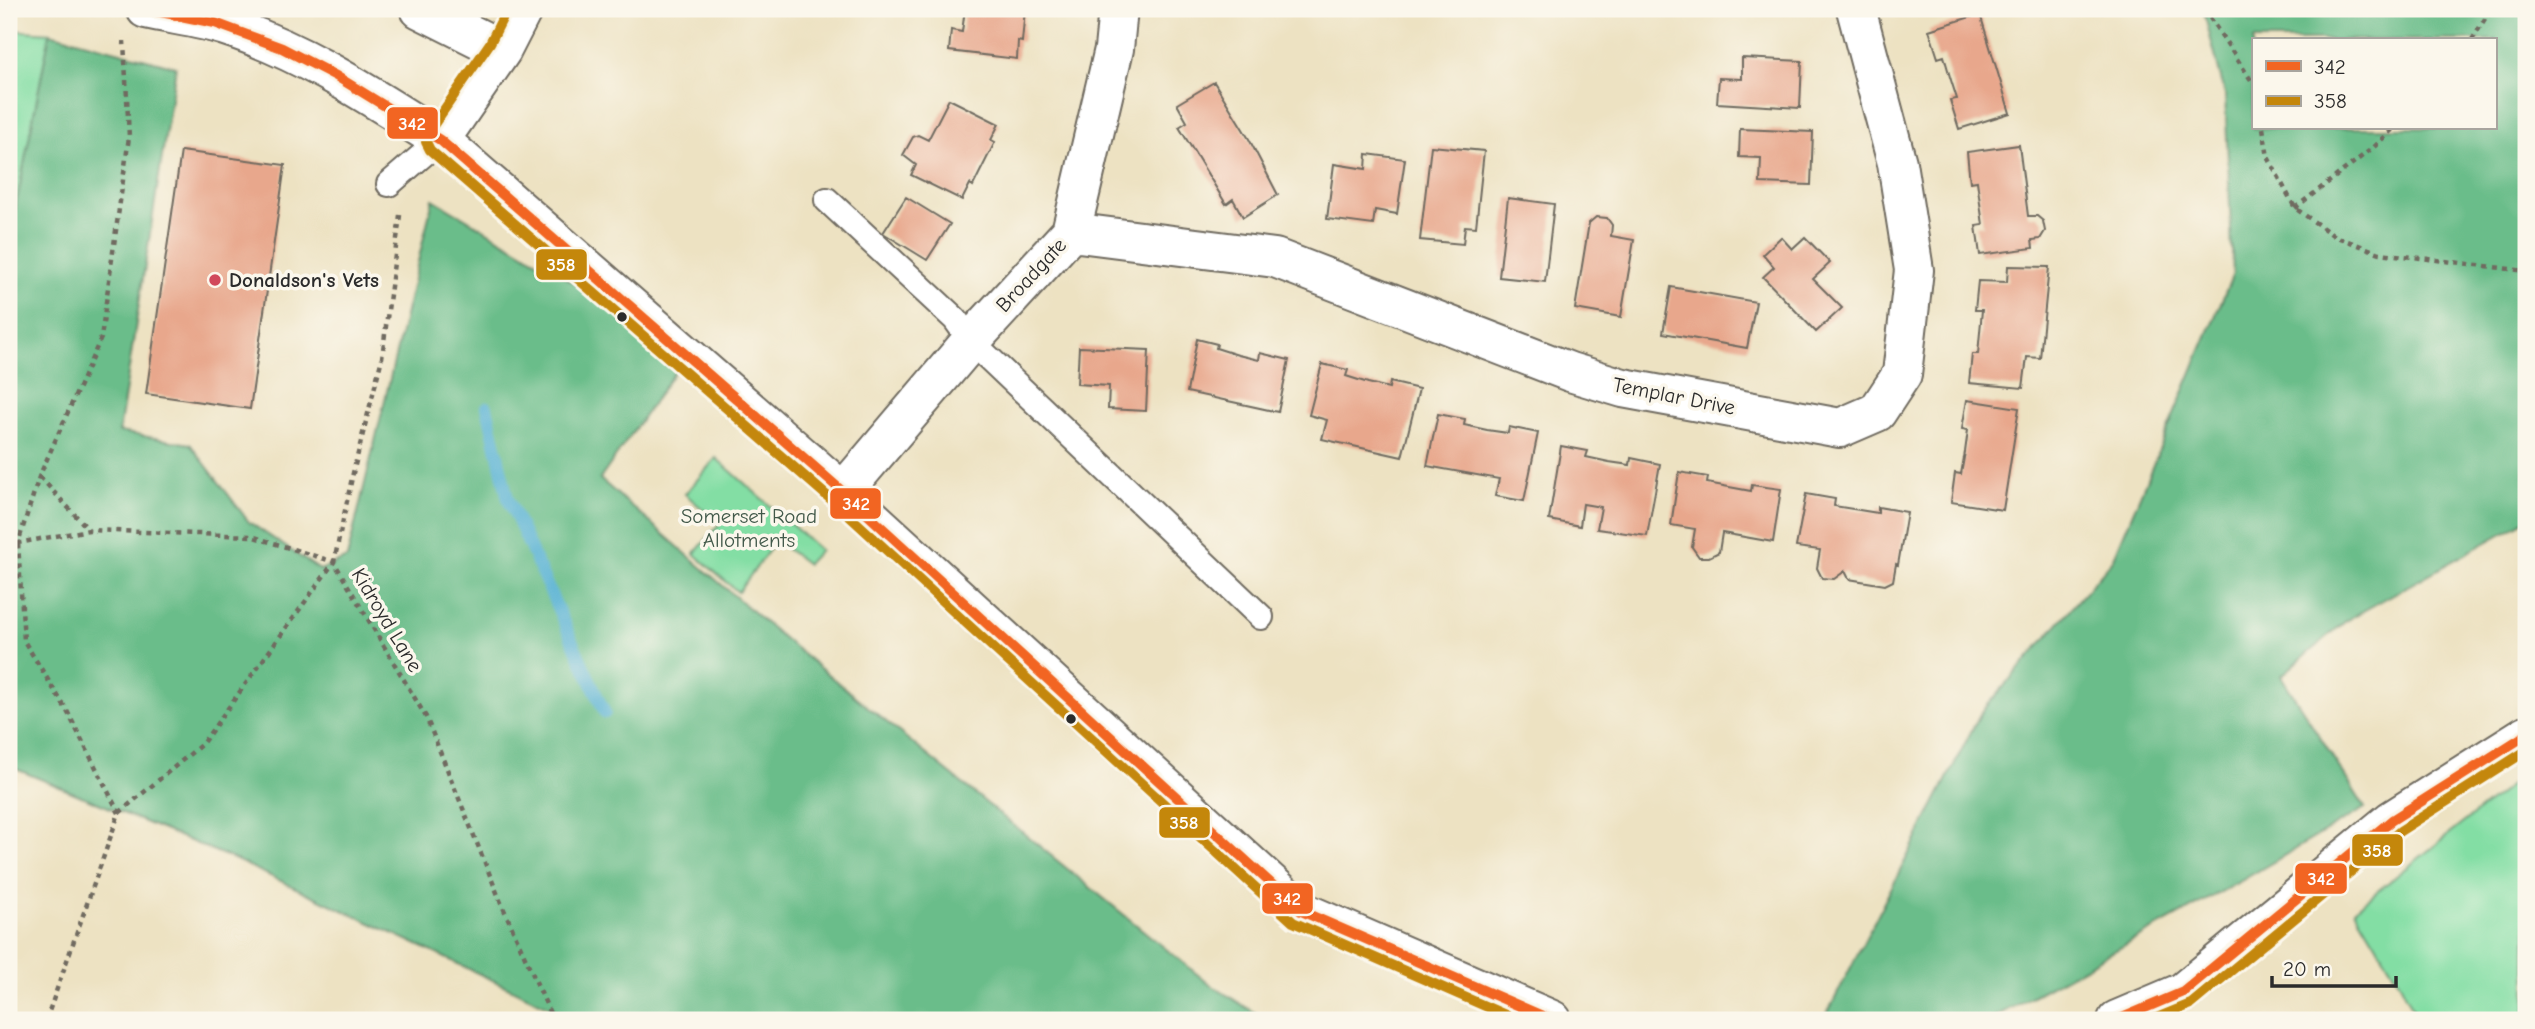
<svg xmlns="http://www.w3.org/2000/svg" width="2535" height="1029" viewBox="0 0 2535 1029" font-family="'Comic Neue',sans-serif">
	<style>
		.green { fill: #83dea4; stroke: #578468; stroke-width: 2 }
		.forest { fill: #6abd8a; stroke: #4a745a; stroke-width: 2; fill-rule: evenodd }
		.lines { fill: none; stroke-linecap: round; stroke-linejoin: round }
		.stream { stroke: #55b1d3; stroke-width: 12 }
		.building { fill: #e8a78c }
		.lane-casing { stroke: #6f6b60; stroke-width: 28 }
		.street-casing { stroke: #6f6b60; stroke-width: 42 }
		.path { stroke: #6f6b60; stroke-width: 4.5; stroke-dasharray: 5 5; stroke-linecap: butt }
		.lane { stroke: #fff; stroke-width: 24 }
		.street { stroke: #fff; stroke-width: 38 }
		.bus-1-casing { stroke: #fbf7ec; stroke-width: 16 }
		.bus-2-casing { stroke: #fbf7ec; stroke-width: 16 }
		.bus-1 { stroke: #f26522; stroke-width: 10 }
		.bus-2 { stroke: #c4870b; stroke-width: 10 }
		.poi-dot { fill: #d1495b; stroke: #fbf7ec; stroke-width: 2.5 }
		.bus-dot { fill: #2b2b2b; stroke: #fbf7ec; stroke-width: 2.5 }
		.labels { text-anchor: middle; dominant-baseline: central; stroke-width: 7; stroke-linejoin: round; paint-order: stroke }
		.street-label { font-size: 21px; fill: #2b2b2b; stroke: #fbf7ec }
		.poi-label { font-size: 21px; font-weight: bold; fill: #2b2b2b; stroke: #fbf7ec; text-anchor: start }
		.park-label { font-size: 21px; fill: #415849; stroke: #fbf7ec }
		.line-badge { stroke: #fbf7ec; stroke-width: 2.5 }
		.badge-label { font-size: 19px; text-anchor: middle; font-weight: bold; fill: #fff }
	</style>
	<rect width="100%" height="100%" fill="#fbf7ec"/>
	<filter id="ink" filterUnits="userSpaceOnUse"><feTurbulence type="fractalNoise" baseFrequency=".0143" numOctaves="2"/><feDisplacementMap in="SourceGraphic" scale="14" xChannelSelector="R" yChannelSelector="G"/><feConvolveMatrix kernelMatrix="1 2 1 2 8 2 1 2 1" color-interpolation-filters="sRGB"/></filter>
	<filter id="wash" filterUnits="userSpaceOnUse"><feTurbulence type="fractalNoise" baseFrequency=".00686" numOctaves="4" result="noise"/><feDisplacementMap in="SourceGraphic" scale="28" xChannelSelector="R" yChannelSelector="G"/><feGaussianBlur stdDeviation="1.57" result="paint"/><feColorMatrix in="noise" values="0 0 0 0 0 0 0 0 0 0 0 0 0 0 0 0 0 1.4 0 .05"/><feComposite in="paint" operator="in"/></filter>
	<g filter="url(#wash)">
		<rect width="100%" height="100%" fill="#ede2c2"/>
		<path class="green" d="M9,30L50,33L9,241Z
			M716,458L820,550L807,564L776,541L738,592L694,554L720,524L685,494Z
			M2526,776V1020H2406L2415,1013L2401,985L2355,909L2512,784Z"/>
		<path class="forest" d="M2203,9H2526V520L2347,620L2281,676L2365,808L2241,881L1989,1020H1824L1980,714L2113,560L2233,274L2225,94ZM2253,40H2495V128H2253Z
			M50,33L176,67L119,432L190,444L249,522L320,570L347,558L433,199L689,351L600,479L783,638L1208,983L1266,1020H578L236,860L9,766V241Z"/>
		<g class="lines">
			<path class="stream" d="M487,407L508,499L605,713"/>
		</g>
		<g id="blocks">
			<path class="building" d="M965,9H1025L1022,42L1018,41L1017,59L949,51L951,30L962,32Z
				M1980,14L2010,113L1959,129L1950,100L1957,99L1950,77L1944,56L1938,58L1929,30Z
				M1742,58L1802,61L1800,108L1717,103L1719,78L1742,79Z
				M1214,82L1249,139L1278,195L1243,217L1233,199L1226,204L1179,127L1187,122L1177,104Z
				M949,99L999,124L991,140L995,142L973,186L970,184L962,200L911,175L916,165L903,155L913,137L918,135L928,140Z
				M1740,129L1813,132L1811,185L1760,183L1761,158L1739,157Z
				M2019,145L2028,216H2037L2043,221L2045,231L2040,239L2032,240L2033,248L1980,255L1976,226L1983,225L1977,181L1970,182L1967,152Z
				M1431,146L1484,151L1476,227L1465,226L1463,244L1420,240Z
				M181,151L285,165L250,409L146,394Z
				M1367,154L1405,159L1397,214L1375,210L1373,225L1327,219L1334,164L1366,169Z
				M906,197L950,224L927,260L883,233Z
				M1508,198L1554,204L1545,282L1499,277Z
				M1596,217L1607,218L1612,225L1611,236L1634,240L1621,317L1575,309L1589,223Z
				M1781,237L1792,249L1805,237L1830,263L1813,279L1842,308L1816,332L1763,277L1774,267L1763,254Z
				M2008,266L2049,267L2040,358L2027,357L2023,388L1969,383L1972,354H1978L1982,310H1975L1978,281L2007,282Z
				M1671,287L1756,302L1747,348L1663,333Z
				M1197,339L1217,344L1216,348L1238,355L1259,360L1260,353L1289,360L1278,412L1187,392Z
				M1079,347L1149,350L1146,411L1108,409L1109,386L1077,384Z
				M1322,364L1348,370L1346,376L1368,383L1389,388L1390,382L1419,389L1402,457L1322,439L1327,420L1309,415Z
				M1967,400L2019,408L2003,510L1951,502L1955,473L1961,474L1965,452L1968,430L1962,429Z
				M1438,414L1465,419L1464,425L1487,430L1508,433L1509,427L1538,433L1524,501L1495,496L1499,479L1427,466Z
				M1561,446L1588,451L1586,457L1609,462L1630,465L1631,458L1660,464L1647,536L1597,529L1601,507L1583,504L1580,526L1549,520Z
				M1679,472L1708,477L1707,483L1751,491L1752,485L1781,489L1773,542L1722,533L1719,552L1709,557H1699L1692,547L1695,529L1671,525Z
				M1806,494L1835,499L1834,506L1878,513V507L1907,512L1898,565L1896,564L1893,581L1885,585L1849,579L1845,571L1834,579L1822,578L1817,568L1820,550L1796,547Z"/>
		</g>
	</g>
	<g filter="url(#ink)">
		<use href="#blocks" fill-opacity="0" stroke="#6f6b60" stroke-width="2"/>
		<g class="lines">
			<g class="lane-casing">
				<path id="lane" d="M389,184L440,140
					M827,200L955,319L971,341L1261,617"/>
			</g>
			<g class="street-casing">
				<path id="street" d="M146,9C172,15 200,18 225,26C303,51 372,97 440,140L843,492L1301,911L1552,1020
					M420,9L502,50
					M440,140L502,50L523,9
					M1071,232L1275,258L1570,372L1623,388L1840,428L1877,412L1902,374L1914,270L1897,163L1856,9
					M843,492L971,341L1071,232L1114,49L1118,9
					M2117,1020L2183,992L2392,820L2526,735"/>
			</g>
			<path class="path" d="M2204,9L2253,83
				M2472,40L2491,9
				M2263,128L2268,157L2295,208L2334,236L2380,253L2526,271
				M2295,208L2374,147L2394,128
				M400,215L382,358L353,473L334,562L426,717L502,905L553,1020
				M40,477L89,530
				M9,540L18,543L24,641L66,709L119,813
				M46,1020L119,813L202,744L334,562L251,536L89,530L18,543L39,477L101,338L129,137L124,41"/>
			<use href="#lane" class="lane"/>
			<use href="#street" class="street"/>
			<g class="bus-1-casing">
				<path id="bus-1" d="M146,9L215,23L282,48L336,76L440,140L843,492L1301,911L1552,1020
					M2117,1020L2183,992L2392,820L2526,735"/>
			</g>
			<g class="bus-2-casing">
				<path id="bus-2" d="M507,9L490,43L428,133L426,142L430,150L834,502L1293,922L1517,1020
					M2152,1020L2191,1004L2400,831L2526,751"/>
			</g>
			<use href="#bus-1" class="bus-1"/>
			<use href="#bus-2" class="bus-2"/>
		</g>
	</g>
	<circle class="poi-dot" cx="215" cy="280" r="7"/>
	<g class="bus-dot">
		<circle cx="622" cy="317" r="6"/>
		<circle cx="1071" cy="719" r="6"/>
	</g>
	<g class="labels">
		<g class="street-label">
			<text transform="translate(1031 275) rotate(-47)">Broadgate</text>
			<text transform="translate(1674 396) rotate(11)">Templar Drive</text>
			<text transform="translate(387 620) rotate(59)">Kidroyd Lane</text>
		</g>
		<g class="poi-label">
			<text x="229" y="280">Donaldson's Vets</text>
		</g>
		<g class="park-label">
			<text x="749" y="516">Somerset Road<tspan x="749" dy="24">Allotments</tspan></text>
		</g>
	</g>
	<g class="line-badge">
		<rect x="386" y="106" width="53" height="34" rx="7" fill="#f26522"/>
		<rect x="535" y="248" width="53" height="33" rx="7" fill="#c4870b"/>
		<rect x="829" y="487" width="53" height="33" rx="7" fill="#f26522"/>
		<rect x="1158" y="806" width="53" height="33" rx="7" fill="#c4870b"/>
		<rect x="2351" y="833" width="53" height="34" rx="7" fill="#c4870b"/>
		<rect x="2294" y="862" width="54" height="33" rx="7" fill="#f26522"/>
		<rect x="1261" y="882" width="53" height="33" rx="7" fill="#f26522"/>
	</g>
	<g class="badge-label">
		<text x="412" y="130">342</text>
		<text x="561" y="271">358</text>
		<text x="856" y="510">342</text>
		<text x="1184" y="829">358</text>
		<text x="2377" y="857">358</text>
		<text x="2321" y="885">342</text>
		<text x="1287" y="905">342</text>
	</g>
	<rect width="2535" height="1029" fill="none" stroke="#fbf7ec" stroke-width="35"/>
	<rect x="2252" y="38" width="245" height="91" fill="#fbf7ec" stroke="#a8a59f" stroke-width="2"/>
	<rect x="2266" y="61" width="35" height="10" fill="#f26522" stroke="#a8a59f" stroke-width="2"/>
	<text x="2314" y="74" font-size="21" fill="#2b2b2b">342</text>
	<rect x="2266" y="96" width="35" height="10" fill="#c4870b" stroke="#a8a59f" stroke-width="2"/>
	<text x="2314" y="108" font-size="21" fill="#2b2b2b">358</text>
	<path d="M2272 976v10h124v-10" fill="none" stroke="#2b2b2b" stroke-width="3.5"/>
	<text x="2283" y="976" font-size="21" fill="#2b2b2b" stroke="#fbf7ec" stroke-width="5" paint-order="stroke">20 m</text>
</svg>
